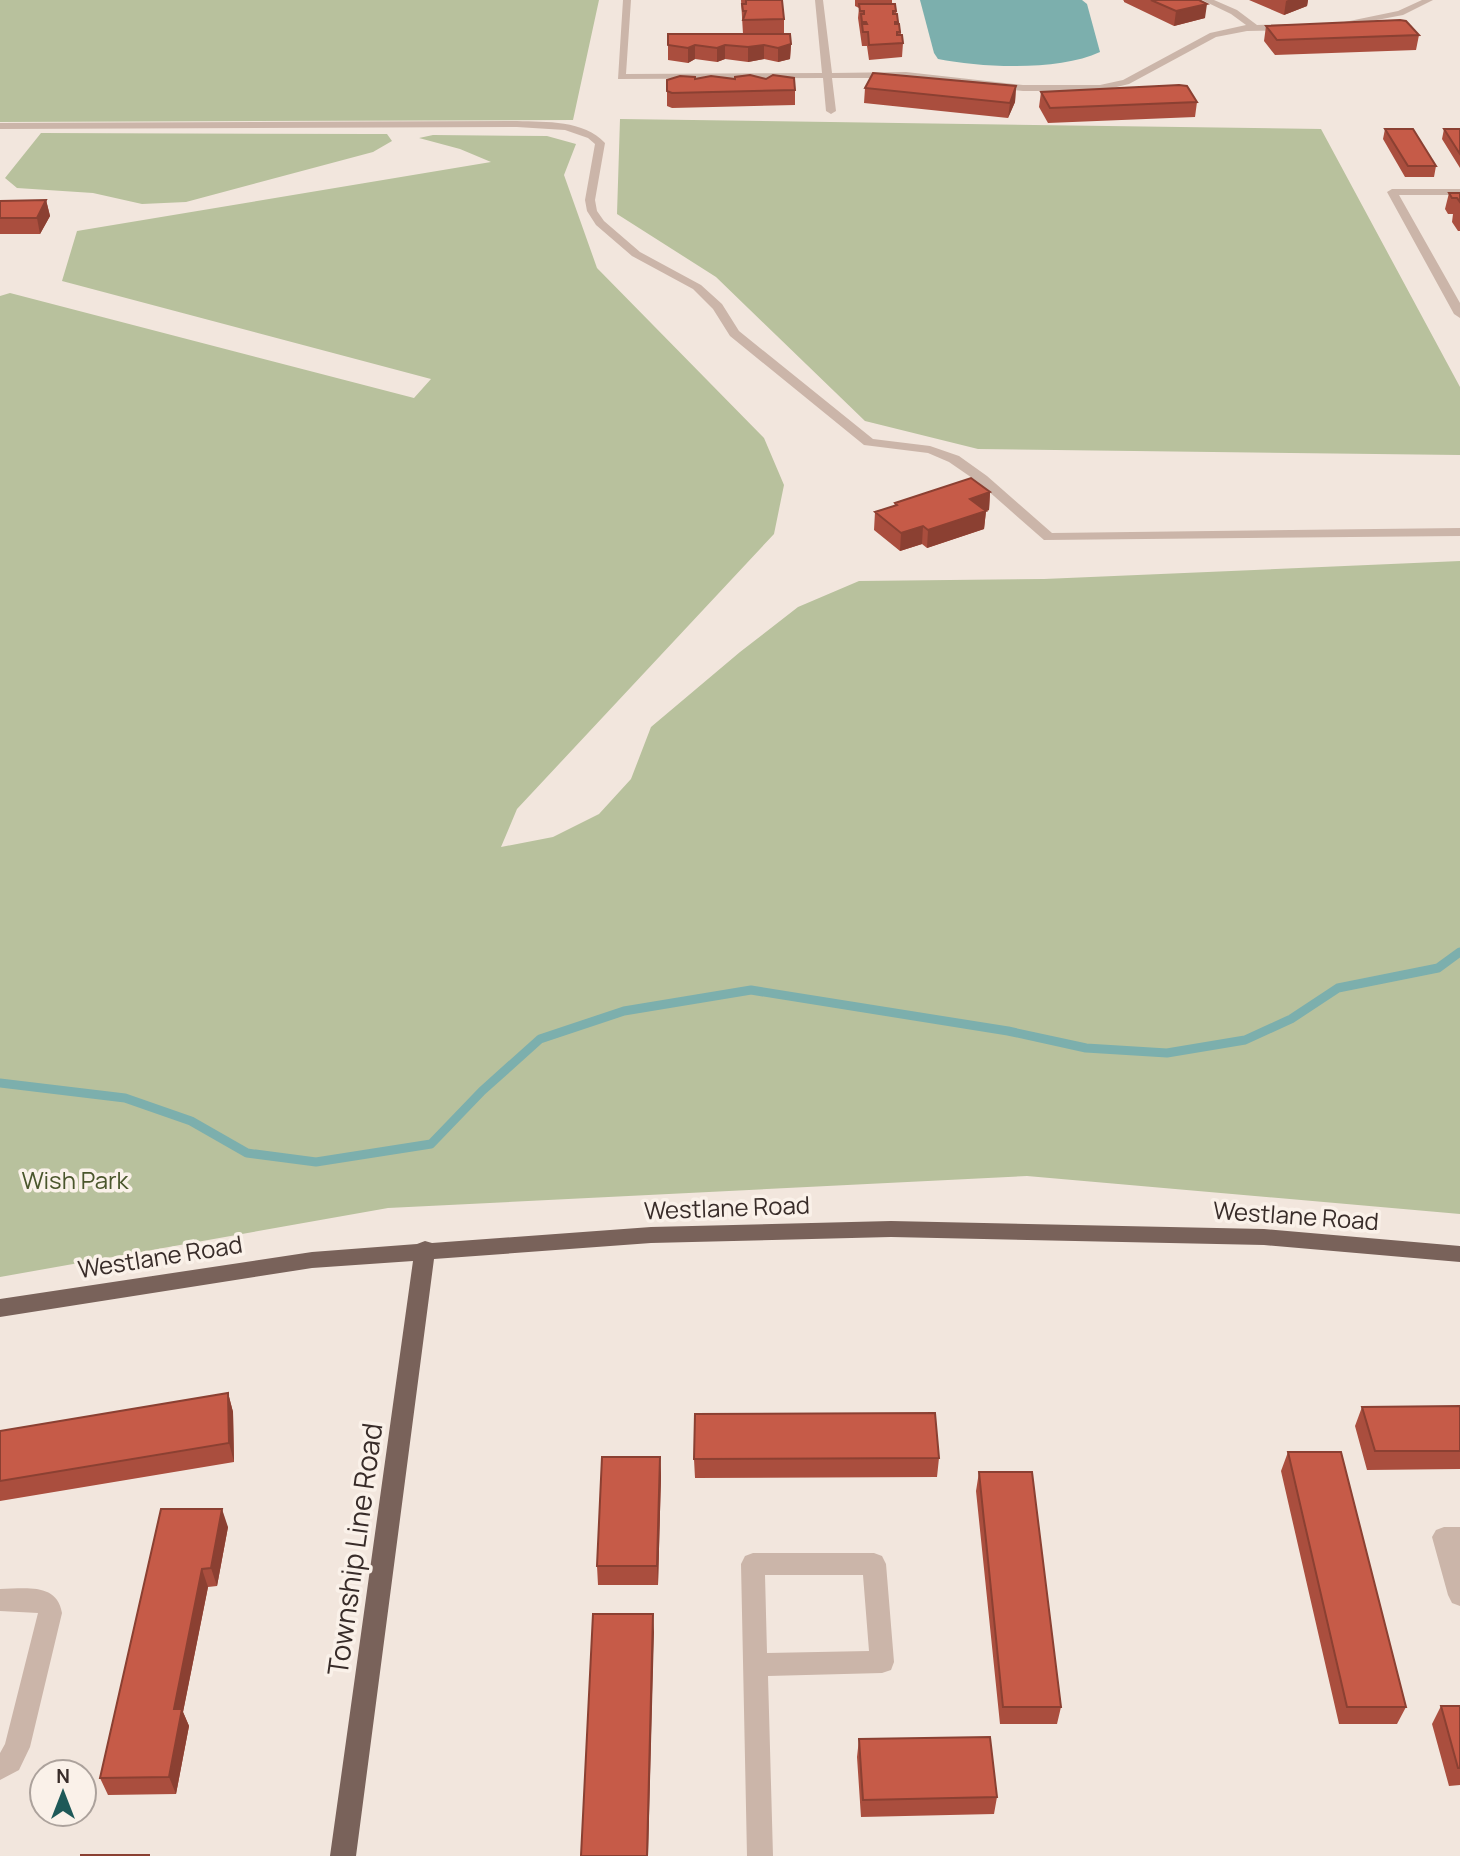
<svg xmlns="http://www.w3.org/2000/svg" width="1460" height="1856" viewBox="0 0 1460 1856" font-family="Manrope,sans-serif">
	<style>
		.green { fill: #b8c19d }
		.water { fill: #7cafad }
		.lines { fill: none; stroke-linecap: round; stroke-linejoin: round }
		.stream { stroke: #7cafad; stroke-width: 9 }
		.minor { fill: #cbb5a9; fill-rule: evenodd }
		.major { fill: #79625a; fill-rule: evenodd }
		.wall { fill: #aa4e3e }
		.shaded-wall { fill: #8b4032 }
		.building { fill: #c65b48; stroke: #8b4032; stroke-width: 2 }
		.labels { text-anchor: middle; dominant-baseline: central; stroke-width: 7; stroke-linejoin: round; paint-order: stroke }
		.park-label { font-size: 24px; fill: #4a562c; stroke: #faf1e9 }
		.street-label { font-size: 24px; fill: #382c29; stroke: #faf1e9 }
		.near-street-label { font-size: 28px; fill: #382c29; stroke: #faf1e9 }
	</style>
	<rect width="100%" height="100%" fill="#f2e6dd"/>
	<path class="green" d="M0,0H599L573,120L0,122Z
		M620,119L1321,129L1460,387V455L978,449L865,421L716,277L617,214Z
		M41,133L370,134H387L392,141L373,152L186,202L142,204L93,193L17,188L5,178Z
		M433,135L547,136L576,144L564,175L597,268L764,438L784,485L774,534L517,809L501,847L553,837L599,814L631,779L651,727L740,652L798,607L859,581L1044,579L1460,561V1214L1027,1176L388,1208L0,1277V296L10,293L414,398L431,379L62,281L77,231L491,162L460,149L419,138Z"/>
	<path class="water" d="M920,0H1082L1087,4L1100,52C1059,71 983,68 938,59L934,53Z"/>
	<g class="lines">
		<path class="stream" d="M0,1083L125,1098L191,1121L247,1153L316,1162L431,1144L482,1091L540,1039L624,1011L751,990L1008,1031L1086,1048L1167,1053L1245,1040L1291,1019L1338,988L1438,968L1460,952"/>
		<path class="minor" d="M623,0H631L626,74L822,73L815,0H823L832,73L906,72L1023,85H1100L1123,80L1210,33L1246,25L1231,14L1202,0H1214L1237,10L1257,25L1289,24L1294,27L1289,30L1247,31L1216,37L1129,84L1100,91H1023L906,78H832L836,111L831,114L826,111L823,78L618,79Z
			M1422,0H1433L1403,15L1335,28L1330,25L1398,11Z
			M517,121C546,122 584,120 605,143L595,200L597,211L604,221L640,252L701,285L722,304L739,331L873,439L930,446L959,456L987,476L1052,533L1460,528V536L1044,540L978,482L949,462L928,453L864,445L730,336L713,309L693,289L632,256L596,225L587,211L585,200L595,144L588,138L565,130L517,127L0,129V123Z
			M1460,189V195H1399L1460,303V318L1454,314L1387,192L1392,189Z
			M1444,1527H1460V1606L1452,1603L1448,1595L1432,1537L1436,1530Z
			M753,1553H874L882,1556L886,1564L894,1662L891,1670L882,1673L768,1676L773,1856H747L741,1564L745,1556ZM765,1575H863L869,1651L767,1653Z
			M0,1589C24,1589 57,1582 62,1613L30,1747L19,1770L0,1780V1753L5,1744L38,1613L0,1611Z"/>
		<path class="major" d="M891,1221L1264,1229L1460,1246V1262L1264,1245L891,1237L651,1243L434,1259L356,1856H330L413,1261L312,1268L0,1317V1299L312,1252L417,1244L425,1241L432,1243L651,1227Z"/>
	</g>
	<path class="wall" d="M741,0H782L784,19V34L791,44L790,59L778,62L764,59L748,62L725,59L717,62L695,59L688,63L668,60V45L743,34Z
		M855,0H892V4L896,11L903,43L902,57L869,60L867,46H862L858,18L859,8L855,6Z
		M1123,0H1199L1205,18L1174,26L1124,2V1Z
		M1249,0H1308L1307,6L1284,15Z
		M1266,26L1419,35L1416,50L1275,55L1264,41Z
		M695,79L795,90V105L672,108L667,106V80Z
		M1016,86L1015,102L1008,118L864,103L865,88Z
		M1041,92L1197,102L1195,117L1048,123L1039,107Z
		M1385,129L1436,166L1434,177H1405L1383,139Z
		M1444,129H1460V168L1442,139Z
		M1449,193H1460V231H1458L1452,222L1453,214H1448L1445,209Z
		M46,200L50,216L40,234H0V201Z
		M990,492L989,510L986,511L984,529L927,548L922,544L900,551L874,530L875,512L894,506L895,503Z
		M228,1393L233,1412L234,1462L0,1501V1431Z
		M1460,1406V1469L1367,1470L1355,1426L1362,1407Z
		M1288,1452L1406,1707L1397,1724H1339L1281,1471Z
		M660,1457L661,1476L658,1585H598L597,1566Z
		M939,1458L937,1477L695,1478L694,1459Z
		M979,1472L1061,1707L1057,1724H1000L976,1491Z
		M161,1509L228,1527L217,1586L208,1587L183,1712L189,1726L176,1794L108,1795L100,1778Z
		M1441,1706H1460V1785L1449,1786L1432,1724Z
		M859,1739L997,1797L994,1814L861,1817L857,1757Z"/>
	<path class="shaded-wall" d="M1288,0H1308L1307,6L1284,15L1286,1Z
		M1207,4L1205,18L1174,26L1176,11Z
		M791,44L790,59L778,62V48Z
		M695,45V59L688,63V48Z
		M725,45V59L717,62V48Z
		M764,45V59L748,62V47Z
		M1016,86L1015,102L1008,118L1010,103Z
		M46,200L50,216L40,234L37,218Z
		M990,492L989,510L986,511L984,529L927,548L928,530L970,499Z
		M923,526L922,544L900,551L901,533Z
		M228,1393L233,1412L234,1462L229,1443Z
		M660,1457L661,1476L658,1585L657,1566Z
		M222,1509L228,1527L217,1586L211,1568Z
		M202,1569L208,1587L183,1712L189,1726L176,1794L169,1777L174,1709Z
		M653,1614L654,1632L648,1856H647Z"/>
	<path class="building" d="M746,0H782L784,19L743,20L746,11H743L742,4H746Z
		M1151,0H1199L1207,4L1176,11Z
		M859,4H895L896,11H893V14H897L898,22H895V24H899L900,32H897V35H902L903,43L869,45L868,32H863L862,24H867L866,22H862L861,14H864V11H860Z
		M1400,20L1406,21L1419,35L1277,40L1266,26Z
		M668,34H790L791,44L778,48L764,45L748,47L725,45L717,48L695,45L688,48L668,45Z
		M873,73L1016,86L1010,103L865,88Z
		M750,75L766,79L773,75L794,78L795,90L672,93L667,91V80L680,76L695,77V79L711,76L735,79V77Z
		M1179,85L1187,86L1197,102L1050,108L1041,92Z
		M1385,129H1413L1436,166H1408Z
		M1444,129H1460V154Z
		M1449,193H1460V202L1457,198H1452Z
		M46,200L37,218H0V201Z
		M971,478L990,492L970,499L986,511L928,530L923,526L901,533L875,512L897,505L895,503Z
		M228,1393L229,1443L0,1481V1431Z
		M1460,1406V1451H1375L1362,1407Z
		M935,1413L939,1458L694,1459L695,1414Z
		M1288,1452H1341L1406,1707H1347Z
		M602,1457H660L657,1566H597Z
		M979,1472H1032L1061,1707H1003Z
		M161,1509H222L211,1568L202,1569L174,1709H182L169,1777L100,1778Z
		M593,1614H653L647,1856H581Z
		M1441,1706H1460V1768H1458Z
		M990,1737L997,1797L863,1800L859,1739Z
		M81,1855H150L81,1856Z"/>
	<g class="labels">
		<g class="park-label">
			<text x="75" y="1179">Wish Park</text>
		</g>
		<g class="street-label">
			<text transform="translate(727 1207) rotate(-2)">Westlane Road</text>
			<text transform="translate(1296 1215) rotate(4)">Westlane Road</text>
			<text transform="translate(160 1256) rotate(-9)">Westlane Road</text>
		</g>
		<g class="near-street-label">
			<text transform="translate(354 1549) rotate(-82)">Township Line Road</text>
		</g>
	</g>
	<g transform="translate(63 1793)"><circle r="33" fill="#faf1e9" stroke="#aca29c" stroke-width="2"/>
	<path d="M0-5L12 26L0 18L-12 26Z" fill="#1e5958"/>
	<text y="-10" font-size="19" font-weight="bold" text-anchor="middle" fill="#382c29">N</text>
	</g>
</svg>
